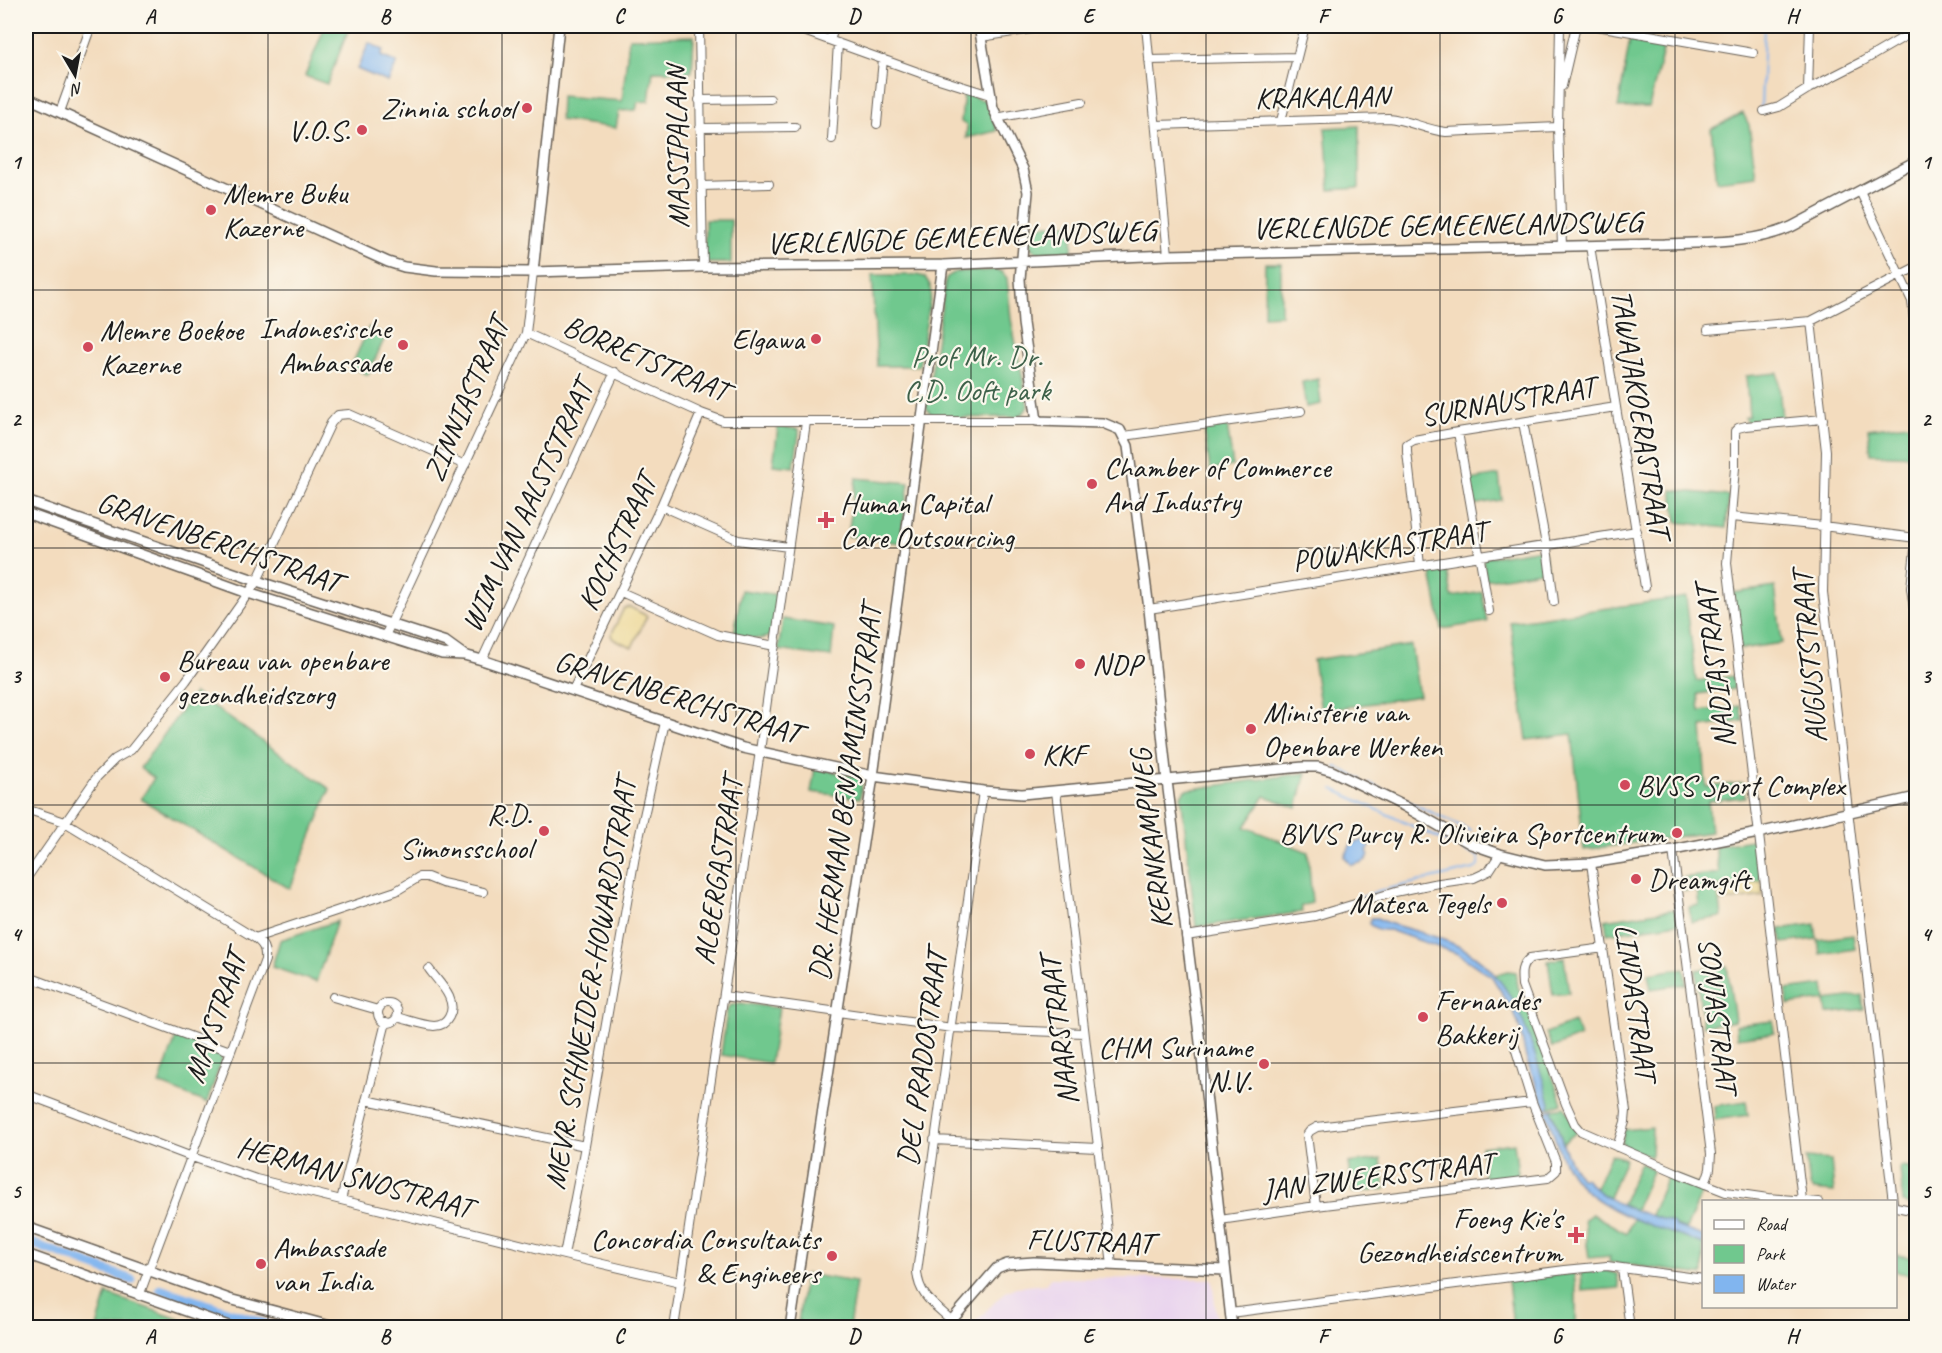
<svg xmlns="http://www.w3.org/2000/svg" width="1942" height="1353" viewBox="0 0 1942 1353" font-family="Caveat,sans-serif">
	<style>
		.built { fill: #e8d2ee }
		.green { fill: #70c88e; stroke: #467255; stroke-width: 1.5 }
		.sand { fill: #eeda9e; stroke: #857b5d; stroke-width: 1.5 }
		.water { fill: #81b5ef; stroke: #4e6886; stroke-width: 1.5 }
		.lines { fill: none; stroke-linecap: round; stroke-linejoin: round }
		.stream { stroke: #81b5ef; stroke-width: 2 }
		.canal { stroke: #81b5ef; stroke-width: 9 }
		.minor-casing { stroke: #675f55; stroke-width: 10 }
		.tertiary-casing { stroke: #675f55; stroke-width: 12 }
		.minor { stroke: #fff; stroke-width: 8 }
		.tertiary { stroke: #fff; stroke-width: 9 }
		.grid { fill: none; stroke: #1c1c1c; stroke-width: 1.5; stroke-opacity: 0.55 }
		.poi-dot { fill: #d1495b; stroke: #fbf7ec; stroke-width: 2 }
		.labels { text-anchor: middle; dominant-baseline: central; stroke-width: 4.5; stroke-linejoin: round; paint-order: stroke }
		.street-label { font-size: 30px; fill: #1c1c1c; stroke: #fbf7ec }
		.poi-label { font-size: 30px; fill: #1c1c1c; stroke: #fbf7ec; text-anchor: start }
		.park-label { font-size: 30px; fill: #3e614a; stroke: #fbf7ec }
		.neatline { fill: none; stroke: #1c1c1c; stroke-width: 2 }
		.grid-label { font-size: 20px; text-anchor: middle; font-weight: bold; fill: #1c1c1c }
	</style>
	<rect width="100%" height="100%" fill="#fbf7ec"/>
	<filter id="ink" filterUnits="userSpaceOnUse"><feTurbulence type="fractalNoise" baseFrequency=".0167" numOctaves="2"/><feDisplacementMap in="SourceGraphic" scale="12" xChannelSelector="R" yChannelSelector="G"/><feConvolveMatrix kernelMatrix="1 2 1 2 8 2 1 2 1" color-interpolation-filters="sRGB"/></filter>
	<filter id="wash" filterUnits="userSpaceOnUse"><feTurbulence type="fractalNoise" baseFrequency=".008" numOctaves="4" result="noise"/><feDisplacementMap in="SourceGraphic" scale="24" xChannelSelector="R" yChannelSelector="G"/><feGaussianBlur stdDeviation="1.35" result="paint"/><feColorMatrix in="noise" values="0 0 0 0 0 0 0 0 0 0 0 0 0 0 0 0 0 1.4 0 .05"/><feComposite in="paint" operator="in"/></filter>
	<g filter="url(#wash)">
		<rect width="100%" height="100%" fill="#f3dcbe"/>
		<path class="built" d="M1050,1278L1212,1279L1218,1327H970L1004,1293L1017,1287L1046,1284Z"/>
		<path class="green" d="M325,26H350L327,84L305,76Z
			M694,36L692,72L653,71L649,101L638,102L636,110L619,111L616,128L560,120L561,96L622,101L629,38Z
			M1630,39L1664,46L1649,107L1618,108Z
			M964,91L974,94L975,98L987,101L997,131L966,138L967,126L961,122Z
			M1743,113L1749,125L1756,176L1717,181L1711,129Z
			M1359,126V188L1330,190L1325,128Z
			M705,220H731V263H705Z
			M1073,224L1072,253L1040,255L1031,248V226Z
			M1265,263H1281V315L1264,316Z
			M996,270L1002,272L1007,278L1011,319L1028,406C1026,412 1022,414 1016,417L938,418L930,413L926,407L946,278L955,272Z
			M872,275H917L925,277L930,285L931,294L919,366H877Z
			M369,327L386,335L368,375L351,367Z
			M1778,373L1782,419L1746,422L1745,417L1749,416L1746,376Z
			M1318,379L1321,404L1306,407L1302,382Z
			M1916,423V456L1871,454L1868,429Z
			M1227,424L1233,466L1210,470L1204,427Z
			M778,427L799,429V434L794,467L773,465Z
			M1499,475L1502,500L1473,505L1469,480Z
			M856,478L909,483L900,543L848,536Z
			M1672,490L1729,496L1726,528L1677,522Z
			M1541,549L1544,553L1547,570L1486,580L1483,560L1484,558Z
			M1447,570L1452,597L1482,592L1487,622L1442,629L1431,573Z
			M1775,587L1782,643L1740,649L1733,593Z
			M741,590L779,595C773,637 780,644 734,635Z
			M1686,597L1696,681L1733,676L1734,689L1698,694L1700,711L1740,706L1743,721L1702,727L1706,787L1743,783L1745,797L1708,801L1711,832L1584,850L1572,734L1527,740L1510,622Z
			M783,619L834,627L831,657L778,650Z
			M1411,645L1419,696L1321,711L1313,660Z
			M194,693L330,789L290,889L141,799L154,778L140,768Z
			M815,768L857,777L862,783L860,798L811,792Z
			M1306,773L1297,808L1265,796L1245,827L1308,852L1312,903L1301,906L1302,912L1196,927L1182,803L1181,796L1185,790Z
			M1751,840L1754,841L1757,845L1761,881L1718,887L1722,917L1691,922L1689,907L1699,905L1697,890L1684,891L1682,878L1719,873L1715,846Z
			M1676,909L1678,923L1607,934L1605,920Z
			M337,921L316,982L272,967L280,940Z
			M1815,924L1817,939L1782,943L1780,929Z
			M1853,935L1855,949L1820,954L1818,940Z
			M1564,958L1569,993L1553,995L1548,961Z
			M1727,966L1735,1021L1703,1026L1696,970Z
			M1684,968L1686,984L1651,989L1648,974Z
			M1508,971L1516,972L1518,987L1534,1025L1562,1103L1549,1108L1544,1084L1516,1006L1495,975Z
			M1824,985L1826,1000L1862,995L1864,1009L1827,1014L1825,1000L1788,1005L1786,990Z
			M740,1003L779,1008L770,1063L721,1055L727,1011L729,1006Z
			M1773,1021L1774,1033L1737,1038L1736,1025Z
			M1574,1022L1580,1036L1552,1048L1546,1033Z
			M177,1035L224,1053L207,1103L159,1084Z
			M1746,1101L1748,1115L1715,1120L1714,1106Z
			M1564,1107L1578,1131L1563,1143L1552,1111L1553,1109Z
			M1652,1127L1651,1157L1626,1147L1622,1143L1624,1130Z
			M1514,1143L1518,1173L1515,1176L1484,1180L1481,1147Z
			M1611,1154L1625,1159L1609,1198L1595,1190Z
			M1806,1158L1831,1160L1834,1192L1813,1190L1810,1186Z
			M1381,1159L1385,1189L1352,1193L1348,1163Z
			M1640,1163L1653,1169L1635,1210L1622,1204Z
			M1900,1167L1916,1169V1206L1903,1203Z
			M1669,1173L1704,1187L1686,1230L1651,1215Z
			M1592,1214L1626,1233L1634,1218L1703,1244V1275L1609,1262L1610,1256L1589,1258L1584,1220Z
			M1896,1255L1916,1258V1276L1896,1272Z
			M1605,1270L1617,1274L1619,1288L1582,1291L1581,1272Z
			M1574,1273L1576,1291V1327H1513L1508,1281Z
			M805,1274L856,1282L849,1327H833L798,1322Z
			M107,1294L196,1325L204,1327H97Z"/>
		<path class="sand" d="M630,607L647,616L632,647L613,639L611,635L624,608Z
			M1761,881L1763,896L1719,902L1717,887Z"/>
		<path class="water" d="M369,43L383,50L381,56L397,63L388,82L357,69Z
			M1368,839L1370,840L1371,845L1367,851L1369,855C1366,863 1360,863 1351,865L1345,857L1351,844Z
			M1371,918H1377L1388,923C1411,930 1436,935 1458,946C1517,974 1532,1046 1550,1103L1549,1108H1545L1526,1058L1520,1029L1514,1012L1492,977L1458,954L1389,930C1381,931 1375,929 1369,924Z
			M1553,1109L1552,1112C1560,1135 1566,1158 1580,1178H1585C1604,1204 1644,1213 1674,1223L1675,1226L1703,1236V1244C1663,1230 1595,1211 1571,1174C1559,1156 1554,1134 1547,1114L1545,1112Z"/>
		<g class="lines">
			<path class="stream" d="M1761,109L1764,26
				M1336,767L1361,779
				M1369,783L1471,831
				M1333,789L1479,857V866L1474,869L1378,891L1355,900"/>
			<path class="canal" d="M26,1241L132,1280
				M160,1289L278,1328"/>
		</g>
	</g>
	<g filter="url(#ink)">
		<g class="lines">
			<g class="minor-casing">
				<path id="minor" d="M699,26L703,267
					M790,26L926,75L990,95
					M1146,26L1168,255
					M1560,26L1558,127L1562,246
					M1597,26L1753,53
					M1905,26L1910,34
					M981,37L1051,26
					M830,40L835,26
					M1149,60L1297,57
					M1562,86L1576,26
					M1808,89L1810,26
					M699,100L770,99
					M1764,111L1779,107L1808,89L1863,61L1916,30
					M60,112L91,26
					M996,118L1082,102
					M1281,121L1305,26
					M877,124L883,59
					M1156,125L1388,118C1409,120 1426,130 1446,132L1558,127
					M700,128L795,127
					M832,139L838,43
					M702,186L769,184
					M1860,191L1912,301L1916,339
					M1590,246L1645,587
					M1811,321L1826,451L1823,592L1893,1202
					M1708,330L1811,321L1916,267
					M526,333L701,413L723,421H1037
					M1523,422L1548,555L1554,602
					M1458,432L1489,611
					M1124,436L1301,411
					M661,506L738,540L788,547
					M1732,517L1823,526L1916,538
					M1916,540L1911,588L1916,623
					M1420,565L1407,452V444L1414,440L1458,432L1616,407
					M621,592L718,635L775,646
					M1149,609L1637,531
					M385,636L526,333L533,272
					M482,660L615,372
					M573,690L661,506L701,413
					M1056,791L1112,1265
					M26,809L65,822L255,938C263,944 266,949 265,960L139,1296
					M1673,850L1711,1154L1710,1169L1705,1184
					M1591,863L1626,1111L1625,1122L1617,1147
					M26,879L97,777L115,759L131,750L186,681L257,581L331,423L338,415L349,414L465,465
					M1186,936L1315,916L1395,892L1433,884L1474,878L1489,871L1500,854
					M255,938L396,891L419,877H427L442,883L483,892
					M1604,948L1530,958C1520,966 1521,973 1522,985L1566,1104L1575,1124L1581,1131L1680,1174L1726,1192L1768,1198L1819,1202
					M26,976L230,1051
					M724,996L952,1028L1084,1033
					M333,997L378,1010
					M378 1013a10 10 0 1 1 20 0a10 10 0 1 1-20 0Z
					M397,1017C409,1020 422,1025 434,1026C441,1026 446,1023 449,1017C459,1000 438,982 429,969
					M26,1094L192,1157L256,1179L564,1255L680,1282
					M366,1100L585,1146
					M934,1140L1097,1148
					M341,1200L386,1022
					M1802,1200L1727,563L1735,468V431L1738,428L1746,426L1823,419
					M1316,1206L1307,1135L1310,1131L1317,1127L1532,1102
					M1896,1207L1916,1211
					M1220,1220L1316,1206L1548,1178L1556,1171V1162L1532,1102L1514,1044
					M564,1255L585,1146L635,856L665,722
					M1622,1269L1630,1328
					M1230,1313L1565,1270L1607,1266L1704,1279
					M951,1320C934,1304 919,1296 917,1272L983,791
					M674,1328L760,751L806,422"/>
			</g>
			<g class="tertiary-casing">
				<path id="tertiary" d="M979,26L993,108L1023,169L1028,192L1020,279L1023,323L1037,421L1103,423L1120,430L1128,446L1149,609L1167,781L1202,1058L1232,1328
					M26,97L388,262L404,267L436,271L533,272L703,267L943,265L1168,255L1664,244C1707,242 1751,244 1791,227L1916,161
					M533,272L559,26
					M26,501L257,581L446,642L464,655
					M26,513L248,593L442,654L464,655L482,660L743,748L873,776L983,791L1022,794L1303,767H1318L1332,771L1404,806L1471,844L1500,854L1545,865L1591,863L1673,850L1758,833L1916,797
					M26,1227L229,1299L338,1328
					M26,1254L234,1328
					M790,1328L873,776L943,265
					M945,1328L997,1268L1007,1264L1034,1262L1225,1270"/>
			</g>
			<use href="#minor" class="minor"/>
			<use href="#tertiary" class="tertiary"/>
		</g>
	</g>
	<path class="grid" d="M268,26V1328M502,26V1328M736,26V1328M971,26V1328M1206,26V1328M1440,26V1328M1675,26V1328M26,290H1916M26,548H1916M26,805H1916M26,1063H1916"/>
	<g class="poi-dot">
		<circle cx="527" cy="108" r="6"/>
		<circle cx="362" cy="130" r="6"/>
		<circle cx="211" cy="210" r="6"/>
		<circle cx="816" cy="339" r="6"/>
		<circle cx="403" cy="345" r="6"/>
		<circle cx="88" cy="347" r="6"/>
		<circle cx="1092" cy="484" r="6"/>
		<path d="M823 511h6v6h6v6h-6v6h-6v-6h-6v-6h6z"/>
		<circle cx="1080" cy="664" r="6"/>
		<circle cx="165" cy="677" r="6"/>
		<circle cx="1251" cy="729" r="6"/>
		<circle cx="1030" cy="754" r="6"/>
		<circle cx="1625" cy="785" r="6"/>
		<circle cx="544" cy="831" r="6"/>
		<circle cx="1677" cy="833" r="6"/>
		<circle cx="1636" cy="879" r="6"/>
		<circle cx="1502" cy="903" r="6"/>
		<circle cx="1423" cy="1017" r="6"/>
		<circle cx="1264" cy="1064" r="6"/>
		<path d="M1573 1226h6v6h6v6h-6v6h-6v-6h-6v-6h6z"/>
		<circle cx="832" cy="1256" r="6"/>
		<circle cx="261" cy="1264" r="6"/>
	</g>
	<g class="labels">
		<g class="street-label">
			<text transform="translate(1322 97) rotate(-1)">KRAKALAAN</text>
			<text transform="translate(677 147) rotate(-91)">MASSIPALAAN</text>
			<text transform="translate(1447 225) rotate(-1)">VERLENGDE GEMEENELANDSWEG</text>
			<text transform="translate(961 237) rotate(-2)">VERLENGDE GEMEENELANDSWEG</text>
			<text transform="translate(646 358) rotate(23)">BORRETSTRAAT</text>
			<text transform="translate(466 399) rotate(-67)">ZINNIASTRAAT</text>
			<text transform="translate(1508 401) rotate(-10)">SURNAUSTRAAT</text>
			<text transform="translate(1641 413) rotate(81)">TAWAJAKOERASTRAAT</text>
			<text transform="translate(527 506) rotate(-65)">WIM VAN AALSTSTRAAT</text>
			<text transform="translate(219 542) rotate(19)">GRAVENBERCHSTRAAT</text>
			<text transform="translate(617 542) rotate(-65)">KOCHSTRAAT</text>
			<text transform="translate(1389 546) rotate(-9)">POWAKKASTRAAT</text>
			<text transform="translate(1809 657) rotate(-95)">AUGUSTSTRAAT</text>
			<text transform="translate(1715 667) rotate(-97)">NADIASTRAAT</text>
			<text transform="translate(678 697) rotate(17)">GRAVENBERCHSTRAAT</text>
			<text transform="translate(845 793) rotate(-82)">DR. HERMAN BENJAMINSSTRAAT</text>
			<text transform="translate(1151 839) rotate(-97)">KERNKAMPWEG</text>
			<text transform="translate(718 871) rotate(-81)">ALBERGASTRAAT</text>
			<text transform="translate(590 984) rotate(-80)">MEVR. SCHNEIDER-HOWARDSTRAAT</text>
			<text transform="translate(1636 1002) rotate(82)">LINDASTRAAT</text>
			<text transform="translate(1718 1015) rotate(83)">SONJASTRAAT</text>
			<text transform="translate(215 1017) rotate(-71)">MAYSTRAAT</text>
			<text transform="translate(1059 1031) rotate(-97)">NAARSTRAAT</text>
			<text transform="translate(922 1058) rotate(-82)">DEL PRADOSTRAAT</text>
			<text transform="translate(1378 1176) rotate(-7)">JAN ZWEERSSTRAAT</text>
			<text transform="translate(355 1177) rotate(15)">HERMAN SNOSTRAAT</text>
			<text transform="translate(1090 1241) rotate(2)">FLUSTRAAT</text>
		</g>
		<g class="poi-label">
			<text x="515" y="108" text-anchor="end">Zinnia school</text>
			<text x="350" y="130" text-anchor="end">V.O.S.</text>
			<text x="223" y="193">Memre Buku<tspan x="223" dy="34">Kazerne</tspan></text>
			<text x="391" y="328" text-anchor="end">Indonesische<tspan x="391" dy="34">Ambassade</tspan></text>
			<text x="100" y="330">Memre Boekoe<tspan x="100" dy="34">Kazerne</tspan></text>
			<text x="804" y="339" text-anchor="end">Elgawa</text>
			<text x="1104" y="467">Chamber of Commerce<tspan x="1104" dy="34">And Industry</tspan></text>
			<text x="840" y="503">Human Capital<tspan x="840" dy="34">Care Outsourcing</tspan></text>
			<text x="177" y="660">Bureau van openbare<tspan x="177" dy="34">gezondheidszorg</tspan></text>
			<text x="1092" y="664">NDP</text>
			<text x="1263" y="712">Ministerie van<tspan x="1263" dy="34">Openbare Werken</tspan></text>
			<text x="1042" y="754">KKF</text>
			<text x="1637" y="785">BVSS Sport Complex</text>
			<text x="532" y="814" text-anchor="end">R.D.<tspan x="532" dy="34">Simonsschool</tspan></text>
			<text x="1665" y="833" text-anchor="end">BVVS Purcy R. Olivieira Sportcentrum</text>
			<text x="1648" y="879">Dreamgift</text>
			<text x="1490" y="903" text-anchor="end">Matesa Tegels</text>
			<text x="1435" y="1000">Fernandes<tspan x="1435" dy="34">Bakkerij</tspan></text>
			<text x="1252" y="1047" text-anchor="end">CHM Suriname<tspan x="1252" dy="34">N.V.</tspan></text>
			<text x="1562" y="1218" text-anchor="end">Foeng Kie's<tspan x="1562" dy="34">Gezondheidscentrum</tspan></text>
			<text x="820" y="1239" text-anchor="end">Concordia Consultants<tspan x="820" dy="34">&amp; Engineers</tspan></text>
			<text x="273" y="1247">Ambassade<tspan x="273" dy="34">van India</tspan></text>
		</g>
		<g class="park-label">
			<text x="977" y="356">Prof Mr. Dr.<tspan x="977" dy="34">C,D. Ooft park</tspan></text>
		</g>
	</g>
	<rect width="1942" height="1353" fill="none" stroke="#fbf7ec" stroke-width="66"/>
	<rect x="1702" y="1200" width="195" height="108" fill="#fbf7ec" stroke="#a29f99" stroke-width="1.5"/>
	<rect x="1714" y="1220" width="30" height="9" fill="#ffffff" stroke="#a29f99" stroke-width="1.5"/>
	<text x="1756" y="1230" font-size="18" fill="#1c1c1c">Road</text>
	<rect x="1714" y="1245" width="30" height="18" fill="#70c88e" stroke="#a29f99" stroke-width="1.5"/>
	<text x="1756" y="1260" font-size="18" fill="#1c1c1c">Park</text>
	<rect x="1714" y="1275" width="30" height="18" fill="#81b5ef" stroke="#a29f99" stroke-width="1.5"/>
	<text x="1756" y="1290" font-size="18" fill="#1c1c1c">Water</text>
	<g transform="translate(75 75) rotate(170)" stroke="#fbf7ec" stroke-width="4.5" paint-order="stroke">
	<path d="M0-4.5L10 22L0 15L-10 22Z" fill="#1c1c1c"/>
	<text y="-9" font-size="16" font-weight="bold" text-anchor="middle" fill="#1c1c1c">N</text>
	</g>
	<rect x="33" y="33" width="1876" height="1287" class="neatline"/>
	<g class="grid-label">
		<text x="150" y="23">A</text>
		<text x="385" y="23">B</text>
		<text x="619" y="23">C</text>
		<text x="854" y="23">D</text>
		<text x="1088" y="23">E</text>
		<text x="1323" y="23">F</text>
		<text x="1557" y="23">G</text>
		<text x="1792" y="23">H</text>
		<text x="16" y="169">1</text>
		<text x="1926" y="169">1</text>
		<text x="16" y="426">2</text>
		<text x="1926" y="426">2</text>
		<text x="16" y="683">3</text>
		<text x="1926" y="683">3</text>
		<text x="16" y="941">4</text>
		<text x="1926" y="941">4</text>
		<text x="16" y="1198">5</text>
		<text x="1926" y="1198">5</text>
		<text x="150" y="1343">A</text>
		<text x="385" y="1343">B</text>
		<text x="619" y="1343">C</text>
		<text x="854" y="1343">D</text>
		<text x="1088" y="1343">E</text>
		<text x="1323" y="1343">F</text>
		<text x="1557" y="1343">G</text>
		<text x="1792" y="1343">H</text>
	</g>
</svg>
